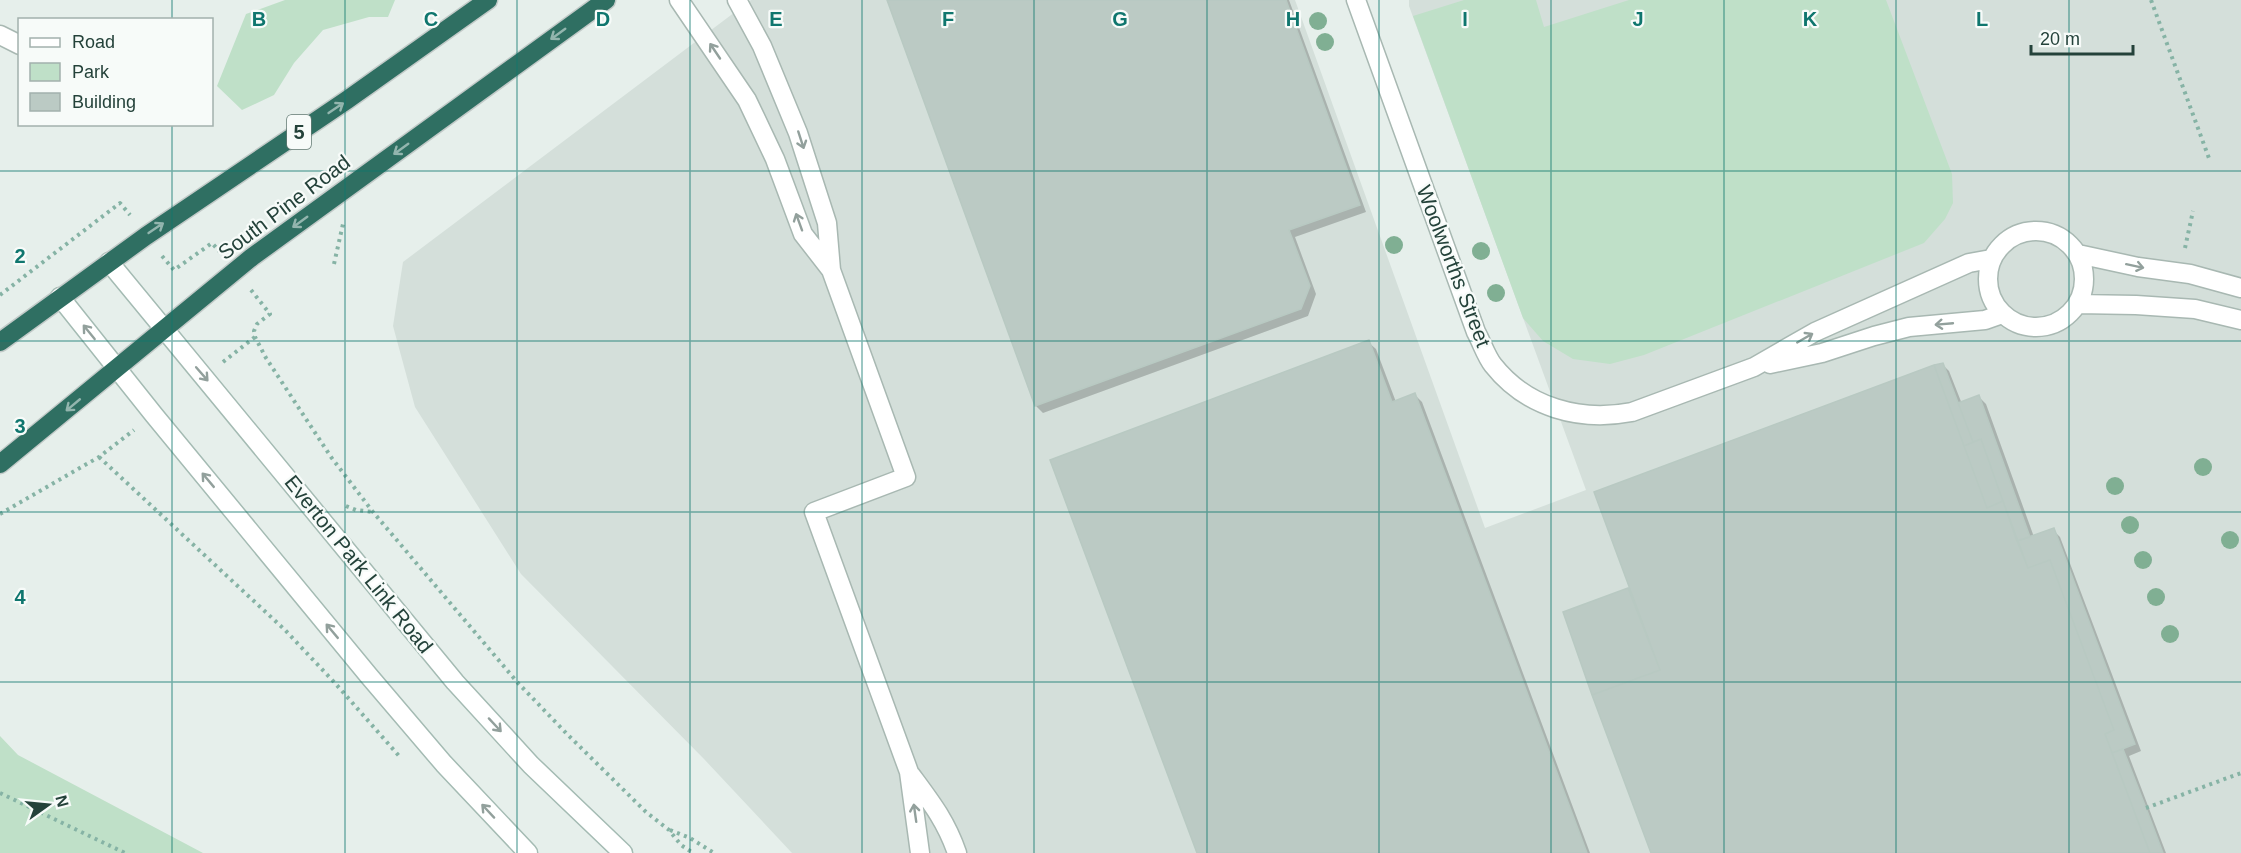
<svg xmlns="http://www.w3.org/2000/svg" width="2241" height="853" viewBox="0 0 2241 853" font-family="Arial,sans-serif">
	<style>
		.built { fill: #d4dfda }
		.green { fill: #bfe0c8 }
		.shadow { fill: #0003 }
		.building { fill: #bbcac4; stroke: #b8c9c2; stroke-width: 1.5 }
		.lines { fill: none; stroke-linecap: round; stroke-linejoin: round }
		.lane-casing { stroke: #a8b8b2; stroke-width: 21 }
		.street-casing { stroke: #a8b8b2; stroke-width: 21 }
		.secondary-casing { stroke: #a4bbb3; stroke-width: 21 }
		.highway-casing { stroke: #c2cac8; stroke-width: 21 }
		.path { stroke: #86b3a5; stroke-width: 4; stroke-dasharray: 3 4.5; stroke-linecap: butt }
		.lane { stroke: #fff; stroke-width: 18 }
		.street { stroke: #fff; stroke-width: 18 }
		.secondary { stroke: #fff; stroke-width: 18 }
		.highway { stroke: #2f6f62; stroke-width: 18 }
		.tree { fill: #80af93 }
		.oneway { stroke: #93b5ae }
		.oneway2 { stroke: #92a09c }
		.grid { fill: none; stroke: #0f766e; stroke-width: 1.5; stroke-opacity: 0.55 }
		.labels { text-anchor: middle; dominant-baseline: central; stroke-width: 4.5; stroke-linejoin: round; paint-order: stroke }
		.shield { fill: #f7fbf9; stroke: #637a73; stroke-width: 1.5 }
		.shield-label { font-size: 20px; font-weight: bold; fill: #24423a }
		.street-label { font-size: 21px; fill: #24423a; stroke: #f7fbf9 }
		.grid-label { font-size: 20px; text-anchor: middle; font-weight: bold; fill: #0f766e; stroke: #f7fbf9; stroke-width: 4.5; stroke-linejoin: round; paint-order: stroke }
	</style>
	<rect width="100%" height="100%" fill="#e6efeb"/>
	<path class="built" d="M751,0H1295L1485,528L1586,490L1409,6V0H2241V853H792L704,759L521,574L415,407L393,326L403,262Z"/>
	<path class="green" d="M285,0H395L388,17H369L323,30L294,63L274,95L242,110L217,86L246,14Z
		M1464,0H1536L1544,27L1629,0H1886L1952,174L1953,203L1945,219L1924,243L1644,355L1610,364L1573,359L1543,341L1523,318L1413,16Z
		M0,736L18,755L203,853H0Z"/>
	<path class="shadow" d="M889,0H1289L1366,212L1295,237L1316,294L1308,316L1043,413L1036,406Z
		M1368,342L1376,349L1396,402L1415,395L1422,402L1590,853H1199Z
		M1942,364L1949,371L1962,404L1979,397L1986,404L2034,537L2053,530L2060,537L2141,751L2129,756L2166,853H1653L1628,590L1634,595Z"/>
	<path class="building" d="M887,0H1286L1360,205L1289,230L1310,286L1301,309L1035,406Z
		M1369,340L1392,402L1415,393L1587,853H1197L1050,460Z
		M1943,363L1973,442L1964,446L1934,365Z
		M1934,365L1987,508L2003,501L2028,568L2050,560L2114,730L2105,734L2150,853H1651L1592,695L1660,670L1594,492Z
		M1979,395L2030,537L2017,541L1981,439L1973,442L1958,403Z
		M1981,439L2003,501L1987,508L1964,446Z
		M2054,528L2135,744L2112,753L2105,734L2114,730L2050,560L2028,568L2017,541Z
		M1628,588L1660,670L1592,695L1563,612Z
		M2123,749L2146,808L2163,853H2150L2112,753Z"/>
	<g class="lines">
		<g class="lane-casing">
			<path id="lane" d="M679,0L747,100L775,159L803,234L831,270
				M737,0L762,46L798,133L827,223L831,270L906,477L814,512L909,772L920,853
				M0,35L20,45
				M911,775C931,802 946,821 957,853"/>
		</g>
		<g class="street-casing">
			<path id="street" d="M1356,0L1476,332C1482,343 1486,356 1493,365C1527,408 1580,422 1632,412L1754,367L1815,332L1969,263L1991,259
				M1988 279a48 48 0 1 1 96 0a48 48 0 1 1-96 0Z
				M2078,254L2138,267L2190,274L2241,288
				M2077,304L2136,305L2195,309L2241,320
				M1770,364L1822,353L1874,336L1909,327L1985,320L2002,314"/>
		</g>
		<g class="secondary-casing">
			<path id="secondary" d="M109,262L455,682L531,765L623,853
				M60,297L154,415L369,676L444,764L528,853"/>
		</g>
		<g class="highway-casing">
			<path id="highway" d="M0,342L146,236L347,100L488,0
				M0,464L252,257L606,0"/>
		</g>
		<path class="path" d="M2151,0L2210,161
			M2185,248L2193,211
			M162,256L174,270L212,243L220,252
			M334,264L343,224
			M251,290L270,314L257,324L254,331L255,337L266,358L331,457L373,512L518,683L567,734L646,812L669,830L681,845L693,853
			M0,295L120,203L130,215
			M223,362L255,337
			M99,457L285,630L334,682L400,757
			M346,506L356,510L373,512
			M0,514L99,457L134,430
			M0,793L125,853
			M2146,808L2241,773
			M670,830L690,838L714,853"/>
		<use href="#lane" class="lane"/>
		<use href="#street" class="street"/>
		<use href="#secondary" class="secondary"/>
		<use href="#highway" class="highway"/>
	</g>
	<g class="tree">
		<circle cx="1318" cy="21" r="9"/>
		<circle cx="1325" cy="42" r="9"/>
		<circle cx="1394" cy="245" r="9"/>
		<circle cx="1481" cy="251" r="9"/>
		<circle cx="1496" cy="293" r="9"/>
		<circle cx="2203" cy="467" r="9"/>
		<circle cx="2115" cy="486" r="9"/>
		<circle cx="2130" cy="525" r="9"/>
		<circle cx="2230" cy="540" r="9"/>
		<circle cx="2143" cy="560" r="9"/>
		<circle cx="2156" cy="597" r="9"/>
		<circle cx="2170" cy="634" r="9"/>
	</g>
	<defs><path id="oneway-shaft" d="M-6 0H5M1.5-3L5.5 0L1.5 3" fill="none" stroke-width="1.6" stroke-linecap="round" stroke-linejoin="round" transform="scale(1.5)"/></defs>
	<g class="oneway">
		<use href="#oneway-shaft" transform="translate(558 34) rotate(144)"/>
		<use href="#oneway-shaft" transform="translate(336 108) rotate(-34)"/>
		<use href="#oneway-shaft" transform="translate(401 149) rotate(144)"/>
		<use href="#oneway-shaft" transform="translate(300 222) rotate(144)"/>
		<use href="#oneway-shaft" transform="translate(156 228) rotate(-34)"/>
		<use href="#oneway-shaft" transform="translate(73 405) rotate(140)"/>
	</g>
	<g class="oneway2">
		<use href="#oneway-shaft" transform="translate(715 51) rotate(-124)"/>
		<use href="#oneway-shaft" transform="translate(801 140) rotate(72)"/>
		<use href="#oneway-shaft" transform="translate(799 222) rotate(-110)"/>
		<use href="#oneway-shaft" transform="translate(2135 266) rotate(12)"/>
		<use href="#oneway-shaft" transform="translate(1944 324) rotate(175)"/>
		<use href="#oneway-shaft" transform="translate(89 332) rotate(-129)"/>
		<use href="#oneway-shaft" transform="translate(1805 338) rotate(-30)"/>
		<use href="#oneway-shaft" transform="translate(202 374) rotate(49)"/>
		<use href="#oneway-shaft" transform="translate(208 480) rotate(-130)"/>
		<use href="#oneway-shaft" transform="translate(332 631) rotate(-130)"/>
		<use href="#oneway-shaft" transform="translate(495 725) rotate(47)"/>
		<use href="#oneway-shaft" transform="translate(488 811) rotate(-133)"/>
		<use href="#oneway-shaft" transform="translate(915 813) rotate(-98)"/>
	</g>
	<path class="grid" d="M172,0V20M345,0V853M517,0V853M690,0V853M862,0V853M1034,0V853M1207,0V853M1379,0V853M1551,0V853M1724,0V853M1896,0V853M2069,0V853M172,124V853M0,171H2241M0,341H2241M0,512H2241M0,682H2241"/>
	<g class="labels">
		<rect class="shield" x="287" y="115" width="24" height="34" rx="4.5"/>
		<g class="shield-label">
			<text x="299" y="132">5</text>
		</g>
		<g class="street-label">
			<text transform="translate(284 207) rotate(-37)">South Pine Road</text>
			<text transform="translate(1454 266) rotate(69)">Woolworths Street</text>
			<text transform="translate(359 564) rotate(51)">Everton Park Link Road</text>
		</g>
	</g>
	<g class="grid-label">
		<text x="259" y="26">B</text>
		<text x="431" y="26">C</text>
		<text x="603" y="26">D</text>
		<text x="776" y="26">E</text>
		<text x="948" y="26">F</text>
		<text x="1120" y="26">G</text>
		<text x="1293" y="26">H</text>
		<text x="1465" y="26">I</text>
		<text x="1638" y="26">J</text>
		<text x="1810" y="26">K</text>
		<text x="1982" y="26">L</text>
		<text x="20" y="263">2</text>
		<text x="20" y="433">3</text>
		<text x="20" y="604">4</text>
	</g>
	<rect x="18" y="18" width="195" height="108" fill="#f7fbf9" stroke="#a3b1ad" stroke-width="1.5"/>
	<rect x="30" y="38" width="30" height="9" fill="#ffffff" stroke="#a3b1ad" stroke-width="1.5"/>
	<text x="72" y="48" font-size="18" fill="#24423a">Road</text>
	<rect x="30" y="63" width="30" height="18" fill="#bfe0c8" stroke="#a3b1ad" stroke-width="1.5"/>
	<text x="72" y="78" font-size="18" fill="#24423a">Park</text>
	<rect x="30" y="93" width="30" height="18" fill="#bbcac4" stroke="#a3b1ad" stroke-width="1.5"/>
	<text x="72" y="108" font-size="18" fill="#24423a">Building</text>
	<g transform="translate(48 805) rotate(75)" stroke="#f7fbf9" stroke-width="4.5" paint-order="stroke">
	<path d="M0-4.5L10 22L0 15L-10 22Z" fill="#24423a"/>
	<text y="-9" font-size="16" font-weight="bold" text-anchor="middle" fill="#24423a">N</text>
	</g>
	<path d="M2031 45v9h102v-9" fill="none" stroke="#24423a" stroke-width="3"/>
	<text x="2040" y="45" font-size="18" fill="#24423a" stroke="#f7fbf9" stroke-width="4.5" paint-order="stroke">20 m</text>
</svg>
